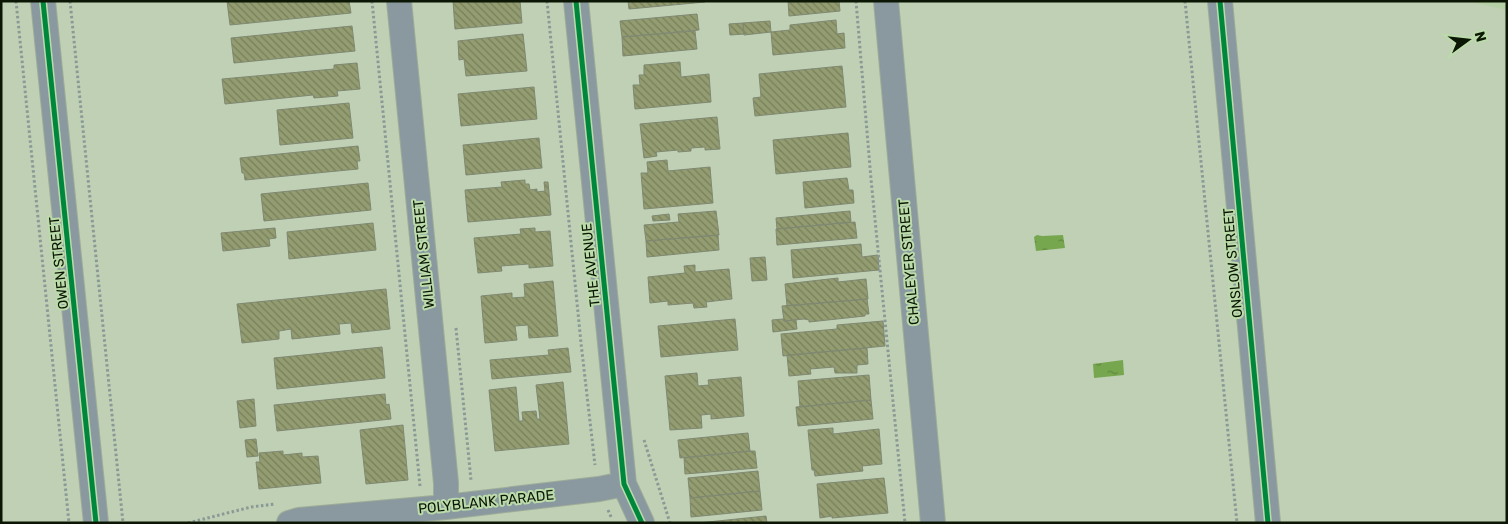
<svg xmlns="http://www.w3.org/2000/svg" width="1508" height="524" viewBox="0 0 1508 524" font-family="Rubik,sans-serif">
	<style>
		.built { fill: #b5d0a5 }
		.water { fill: url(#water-ripples) }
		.building { fill: url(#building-back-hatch); stroke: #7f8872 }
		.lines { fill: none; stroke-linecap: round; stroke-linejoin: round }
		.minor-casing { stroke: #9fac98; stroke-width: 26 }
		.path { stroke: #8a9996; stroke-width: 3; stroke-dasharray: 2.5 2.5; stroke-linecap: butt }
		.minor { stroke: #89999f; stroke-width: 24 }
		.cycleway-casing { stroke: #bcdbaa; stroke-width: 8 }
		.cycleway { stroke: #00873e; stroke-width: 5 }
		.labels { text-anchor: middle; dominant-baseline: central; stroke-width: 4; stroke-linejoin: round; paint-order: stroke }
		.street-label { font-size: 14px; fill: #0b1605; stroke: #bcdbaa }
	</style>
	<defs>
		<pattern id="water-ripples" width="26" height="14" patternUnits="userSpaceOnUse" patternTransform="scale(1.25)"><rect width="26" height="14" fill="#76a64d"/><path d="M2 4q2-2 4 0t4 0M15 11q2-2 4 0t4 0" fill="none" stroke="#5f863e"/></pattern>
		<pattern id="building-back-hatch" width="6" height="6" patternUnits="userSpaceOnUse" patternTransform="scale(1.25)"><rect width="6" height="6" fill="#949d71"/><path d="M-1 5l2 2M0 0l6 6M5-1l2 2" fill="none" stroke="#777f5b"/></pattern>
	</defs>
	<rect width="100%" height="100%" fill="#bfd0b5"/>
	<path class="built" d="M1468,1H1507V10Z"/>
	<path class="water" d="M1037,235L1042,236L1063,235L1065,248L1036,251L1034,237Z
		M1123,360L1124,375L1094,378L1093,364Z"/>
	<path class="building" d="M227,1H349L351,13L230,25Z
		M453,1H520L522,23L455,29Z
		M628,1H704L705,2L629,9Z
		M788,1H839L840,11L789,16Z
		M697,14L699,30L622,37L620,21Z
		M836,20L837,34L844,33L845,48L773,55L771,32L790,30V25Z
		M770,21L771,32L744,35L743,23Z
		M743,23L744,34L730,35L729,24Z
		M352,26L355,51L234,63L231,38Z
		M695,31L697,49L623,56L622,37Z
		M523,34L527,71L466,76L464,59L459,60L458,41Z
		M680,62L681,77L709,74L711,102L635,109L633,85H640L639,75H644V65Z
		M357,63L360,89L337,91L338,96L314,98L313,95L225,104L222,79L334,69V65Z
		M842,66L846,107L755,116L753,98L761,97L759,74Z
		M534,87L537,119L461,126L458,94Z
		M349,103L353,138L280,145L277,110Z
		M717,117L720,149L705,150V147L691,148V151L678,152V150L656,152L657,156L644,158L640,124Z
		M848,133L851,167L776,174L773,140Z
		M539,138L542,168L466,175L463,145Z
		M358,146L360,161H357L358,169L245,180L244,173H242L240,158Z
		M667,160L668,171L710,167L713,203L644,209L641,173H648L647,162Z
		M847,178L849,190H853L854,203L805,208L803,182Z
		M525,180V184H529L530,190L537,189V192L545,191L544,182H548L551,215L468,222L465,190L502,187L501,182Z
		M368,183L371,210L264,221L261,194Z
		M716,211L719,235L646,241L644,225L679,222L678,214Z
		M850,211L851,222L777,229L776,218Z
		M669,214L670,220L653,221L652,216Z
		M855,222L857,238L777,245L776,229Z
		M373,223L376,250L289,259L287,232Z
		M275,228L276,238L269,239L270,246L223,251L221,233Z
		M535,228V232L550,231L553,266L529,268V264L501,266L502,271L478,273L474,238L521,234L520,229Z
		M718,235L719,250L647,257L646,241Z
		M861,244L862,257L878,255L879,270L793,278L791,250Z
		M765,257L767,280L752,281L750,258Z
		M695,265V272L729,269L732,299L706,302L707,307L694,308L693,303L668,305V301L650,303L648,277L685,273L684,266Z
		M838,278V282L866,279L868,299L787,306L785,284Z
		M553,281L558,336L529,338L528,325L515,326L517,340L485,343L481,296L512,293V298L525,297L524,284Z
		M386,289L390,329L352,333L351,323L339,324L340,334L292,339L291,329L279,331V339L242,343L237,304Z
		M867,299L869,314H865V316L809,322V320L804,319L784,321L782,306Z
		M735,319L738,350L661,357L658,326Z
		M783,319L784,321L796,320L797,329L773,332L772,320Z
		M883,321L885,346L783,356L781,334L837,329V325Z
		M382,347L385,378L277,389L274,358Z
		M568,348L571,372L492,379L490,360L549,355L548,350Z
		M867,348L868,364L857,365V373H835L834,367L810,369L811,374L789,376L787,355Z
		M697,373L698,386L709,385L708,380L741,377L744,416L711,419V414L701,415L702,428L670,430L665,376Z
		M869,375L871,400L800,407L798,381Z
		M563,382L569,444L495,451L489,390L516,387L519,421H523L522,412L536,411L537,419H540L536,385Z
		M385,394L386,405L389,404L391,419L277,431L274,405Z
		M254,399L256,426L240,428L237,401Z
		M871,400L873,419L798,426L796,407Z
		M403,425L408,480L366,484L360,430Z
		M833,428V434L879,429L882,464L862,466L863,471L815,476L814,470H812L808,430Z
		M748,433L750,451L680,458L678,440Z
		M256,439L258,456L247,457L245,440Z
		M283,451V455L302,453V457L318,456L321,483L259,489L256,462H260L259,453Z
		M750,451H755L757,468L685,474L684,458Z
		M758,471L760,491L690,498L688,478Z
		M884,478L888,513L832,518V516L820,518L817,484Z
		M760,491L762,510L691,517L690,498Z
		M766,516L767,523H698Z"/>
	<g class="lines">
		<g class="minor-casing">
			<path id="minor" d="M43,1L96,523
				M399,1L446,483V507
				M576,1L624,484L642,523
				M886,1L933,523
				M1220,1L1268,523
				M289,523L299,520L446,507L599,489L624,484"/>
		</g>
		<path class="path" d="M16,1L69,523
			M70,1L123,523
			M372,1L420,486
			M547,1L581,343L595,465
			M856,1L871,179L905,523
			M1185,1L1237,523
			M456,328L471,480
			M644,440L670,523
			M608,510L612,519
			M188,523L251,507L275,504"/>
		<use href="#minor" class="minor"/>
		<g class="cycleway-casing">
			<path id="cycleway" d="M43,1L96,523
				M576,1L624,484L642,523
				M1220,1L1268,523"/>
		</g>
		<use href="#cycleway" class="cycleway"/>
	</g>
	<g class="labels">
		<g class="street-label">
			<text transform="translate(424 254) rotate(-96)">WILLIAM STREET</text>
			<text transform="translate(909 262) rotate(-95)">CHALEYER STREET</text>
			<text transform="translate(59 263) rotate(-96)">OWEN STREET</text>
			<text transform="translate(1233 263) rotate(-95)">ONSLOW STREET</text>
			<text transform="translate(591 265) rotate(-96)">THE AVENUE</text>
			<text transform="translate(486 502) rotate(-6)">POLYBLANK PARADE</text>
		</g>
	</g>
	<rect width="1508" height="524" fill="none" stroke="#0b1605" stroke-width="5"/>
	<g transform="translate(1468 40) rotate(75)" stroke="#bcdbaa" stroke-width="4" paint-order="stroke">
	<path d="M0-4L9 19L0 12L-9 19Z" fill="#0b1605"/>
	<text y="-8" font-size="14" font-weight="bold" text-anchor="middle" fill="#0b1605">N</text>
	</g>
</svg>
